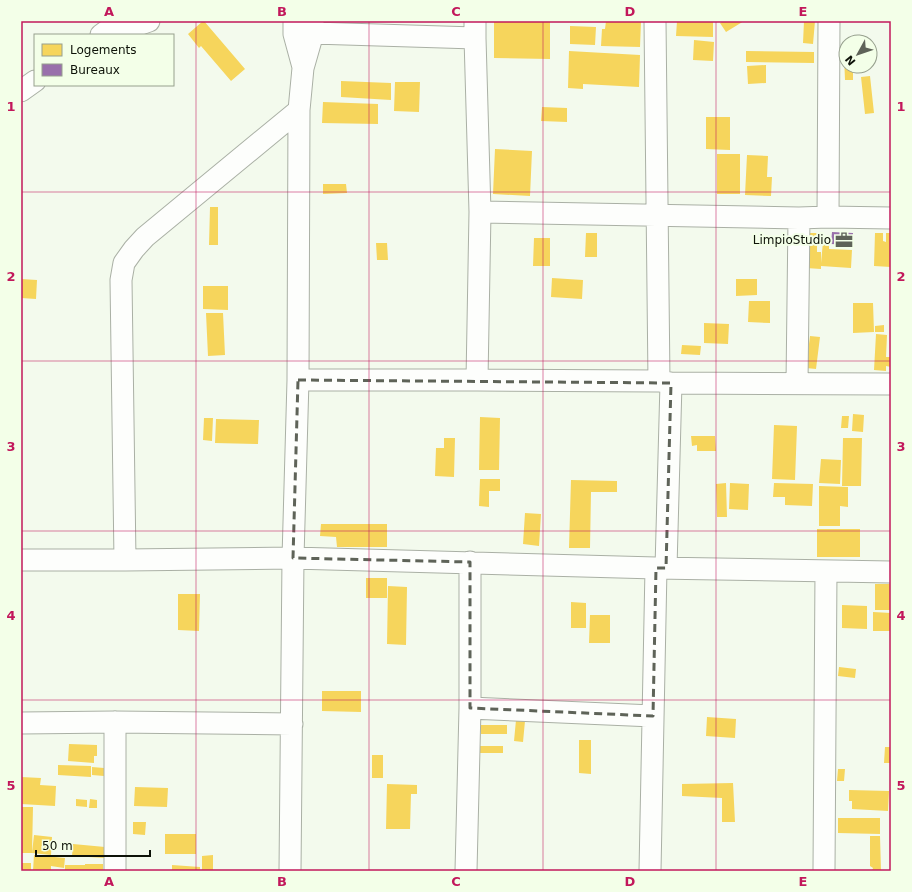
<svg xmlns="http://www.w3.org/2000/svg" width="912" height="892" viewBox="0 0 912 892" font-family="'DejaVu Sans',sans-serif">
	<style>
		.homes { fill: #f6d55c }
		.offices { fill: #9970ab }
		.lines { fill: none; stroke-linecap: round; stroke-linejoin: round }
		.minor-casing { stroke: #aab0a5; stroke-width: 23 }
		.minor { stroke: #fdfefc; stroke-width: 21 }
		.marked { fill: none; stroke: #5e6358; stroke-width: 3; stroke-dasharray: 8 5; stroke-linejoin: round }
		.grid { fill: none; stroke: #c2185b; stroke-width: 1; stroke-opacity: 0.55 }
		.labels { text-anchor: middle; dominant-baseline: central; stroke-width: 4; stroke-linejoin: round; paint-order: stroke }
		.poi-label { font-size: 12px; fill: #0d1208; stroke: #f3ffe8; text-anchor: end }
		.neatline { fill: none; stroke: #c2185b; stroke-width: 1.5 }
		.grid-label { font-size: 13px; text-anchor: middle; font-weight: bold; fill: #c2185b }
	</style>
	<rect width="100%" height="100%" fill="#f3faed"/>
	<path class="homes" d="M203,21H204L245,69L231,81L201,46L199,48L188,34Z
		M494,21H550V59L494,58Z
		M606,21H641L640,47L601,46L602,29H605Z
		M677,21H713V37L676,36Z
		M724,21H744L726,32L720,23Z
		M804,21H815L813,44L803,43Z
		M570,26L596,27L595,45L570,44Z
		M694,40L714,42L713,61L693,60Z
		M569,51L640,55L639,87L583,84V89L568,88Z
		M746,51L814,52V63L746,62Z
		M844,55H846V66H853V80H845Z
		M766,65V83L748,84L747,66Z
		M870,76L874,113L865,114L861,77Z
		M341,81L391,83V100L341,97Z
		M395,82H420L419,112L394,111Z
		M323,102L378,104V124L322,123Z
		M542,107L567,108V122L541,121Z
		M706,117H730V150L706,149Z
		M495,149L532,151L530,196L493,194Z
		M717,154H740V194H717Z
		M747,155L768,156L767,177H772L771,196L745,195Z
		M323,184H346L347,193L323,194Z
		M210,207H218V245H209Z
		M586,233H597V257H585Z
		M807,233H817V252H821V263L823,242H829V249L852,250L851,268L821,266V269L806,268Z
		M875,233H883V241L886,242V233H891V267L874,266Z
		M534,238H550V266H533Z
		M376,243H387L388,260H377Z
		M552,278L583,280L582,299L551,297Z
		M21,279L37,280L36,299L21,298Z
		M736,279H757V295L736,296Z
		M203,286H228V310L203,309Z
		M749,301H770V323L748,322Z
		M853,303H873L874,332L853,333Z
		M206,313H223L225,355L208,356Z
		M704,323L729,324L728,344L704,343Z
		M884,325V332H875V326Z
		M876,334L887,335L886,357H891V367L886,366V371L874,370Z
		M810,336L820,337L816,369L806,368Z
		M682,345L701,346L700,355L681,354Z
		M853,414L864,415L863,432L852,431Z
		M842,416H849L848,428H841Z
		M480,417L500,418L499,470H479Z
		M204,418H213L212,441L203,440Z
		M216,419L259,420L258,444L215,443Z
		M774,425L797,426L795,480L772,479Z
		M691,436H715L716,451H697V445L692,446Z
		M444,438H455L454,477L435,476L436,448H444Z
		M843,438H862L861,486H842Z
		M821,459L841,460L840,484L819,483Z
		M480,479H500V491H489V507L479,506Z
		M571,480L617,481V492H591L590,548H569Z
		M726,483L727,517H717L716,484Z
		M730,483L749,484L748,510L729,509Z
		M774,483L813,484L812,506L785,505V497H773Z
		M819,486L848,487V507L840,506V526H819Z
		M525,513L541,514L539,546L523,544Z
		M321,524H387V547H337L336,537L320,536Z
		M817,529H860V557H817Z
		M366,578H387V598H366Z
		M875,584H891V610H875Z
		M388,586L407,587L406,645L387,644Z
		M178,594H200L199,631L178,630Z
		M571,602L586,603V628H571Z
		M842,605L867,606V629L842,628Z
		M873,612L891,613V631H873Z
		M590,615H610V643H589Z
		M839,667L856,669L855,678L838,676Z
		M322,691H361V712L322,711Z
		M707,717L736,719L735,738L706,736Z
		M516,720L525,721L523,742L514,741Z
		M481,725H507V734H481Z
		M579,740H591V774L579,773Z
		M69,744L97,745V756H94V763L68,761Z
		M477,746H503V753H477Z
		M885,747H891V763H884Z
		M372,755H383V778H372Z
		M58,765L91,766V777L58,775Z
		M92,767L104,768V776L92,775Z
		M838,769H845L844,781H837Z
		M21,777L41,778L40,785L56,786L55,806L21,804Z
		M733,783L735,822H722V798L682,796V784Z
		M387,784L417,785V794H411L410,829H386Z
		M135,787L168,788L167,807L134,806Z
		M849,790L889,791L888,811L852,809V801H849Z
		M76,799L87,800V807L76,806Z
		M90,799L97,800V808H89Z
		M21,807H33L32,853H21Z
		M838,818H880V834L838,833Z
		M133,822H146L145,835L133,834Z
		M165,834H196V854H165Z
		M34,835L52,837L51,855L32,853Z
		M870,836H880L881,871H872L873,868L870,866Z
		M73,844L105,847V858L72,856Z
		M34,855L65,858L64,868L51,866V871H33Z
		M213,855V871H202V856Z
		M21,863H31V871H21Z
		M85,864H103V871H65V865H85Z
		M172,865L200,867V871H172Z"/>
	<path class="offices" d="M832,232L853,233L852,245L831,244Z"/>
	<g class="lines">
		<g class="minor-casing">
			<path id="minor" d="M294,21V34L303,67
				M475,21V38L480,212L477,380
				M655,21L659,381
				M313,33L475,38
				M101,35L116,24L135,26L149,21
				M21,91L35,81
				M480,212L799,218L828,217L891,218
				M828,217L829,21
				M298,380H477L659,381L671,383L891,384
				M797,383L799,218
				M21,560H125L293,558L656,568L891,572
				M125,560L121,280L124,263L134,249L145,237L299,110
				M666,568L671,383
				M470,708L653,716
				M21,723L115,722L292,724
				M115,871V722
				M290,871L293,558L298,380L299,110L303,68L313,33V21
				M466,871L470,708V562
				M650,871L656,568
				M824,871L826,571"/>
		</g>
		<use href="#minor" class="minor"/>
	</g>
	<path class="marked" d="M298,380L671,383L666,568H656L653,716L470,708V562L293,558Z"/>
	<path class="grid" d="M196,21V871M369,21V871M543,21V871M716,21V871M21,192H891M21,361H891M21,531H891M21,700H891"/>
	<defs>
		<g id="office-bare" transform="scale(1.38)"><path d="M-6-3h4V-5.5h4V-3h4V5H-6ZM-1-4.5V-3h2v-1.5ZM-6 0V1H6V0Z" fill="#5e6358" stroke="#f3ffe8" stroke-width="2.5" paint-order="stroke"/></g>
	</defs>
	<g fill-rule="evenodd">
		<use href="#office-bare" x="844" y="240"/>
	</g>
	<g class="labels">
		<g class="poi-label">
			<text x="831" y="240">LimpioStudio</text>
		</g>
	</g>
	<rect width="912" height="892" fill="none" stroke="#f3ffe8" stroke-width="44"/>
	<rect x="34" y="34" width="140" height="52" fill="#f3ffe8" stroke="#97a08e"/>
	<rect x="42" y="44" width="20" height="12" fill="#f6d55c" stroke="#97a08e"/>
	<text x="70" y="54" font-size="12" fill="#0d1208">Logements</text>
	<rect x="42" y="64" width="20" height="12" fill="#9970ab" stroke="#97a08e"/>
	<text x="70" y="74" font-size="12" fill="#0d1208">Bureaux</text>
	<g transform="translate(858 54) rotate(230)"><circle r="19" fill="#f3ffe8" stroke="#97a08e"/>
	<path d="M0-3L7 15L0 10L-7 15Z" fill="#5e6358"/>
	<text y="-6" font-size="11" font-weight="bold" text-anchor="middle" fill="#0d1208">N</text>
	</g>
	<path d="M36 850v6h114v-6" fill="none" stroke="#0d1208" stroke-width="2"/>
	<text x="42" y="850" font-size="12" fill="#0d1208" stroke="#f3ffe8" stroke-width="3" paint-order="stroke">50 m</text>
	<rect x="22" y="22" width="868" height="848" class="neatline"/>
	<g class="grid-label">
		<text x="109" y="16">A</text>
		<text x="282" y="16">B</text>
		<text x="456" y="16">C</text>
		<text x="630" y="16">D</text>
		<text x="803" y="16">E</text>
		<text x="11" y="111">1</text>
		<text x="901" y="111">1</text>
		<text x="11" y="281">2</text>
		<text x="901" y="281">2</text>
		<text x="11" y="451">3</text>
		<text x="901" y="451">3</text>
		<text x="11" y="620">4</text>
		<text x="901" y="620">4</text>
		<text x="11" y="790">5</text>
		<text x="901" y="790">5</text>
		<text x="109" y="886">A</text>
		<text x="282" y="886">B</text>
		<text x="456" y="886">C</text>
		<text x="630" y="886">D</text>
		<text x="803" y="886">E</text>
	</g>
</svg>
